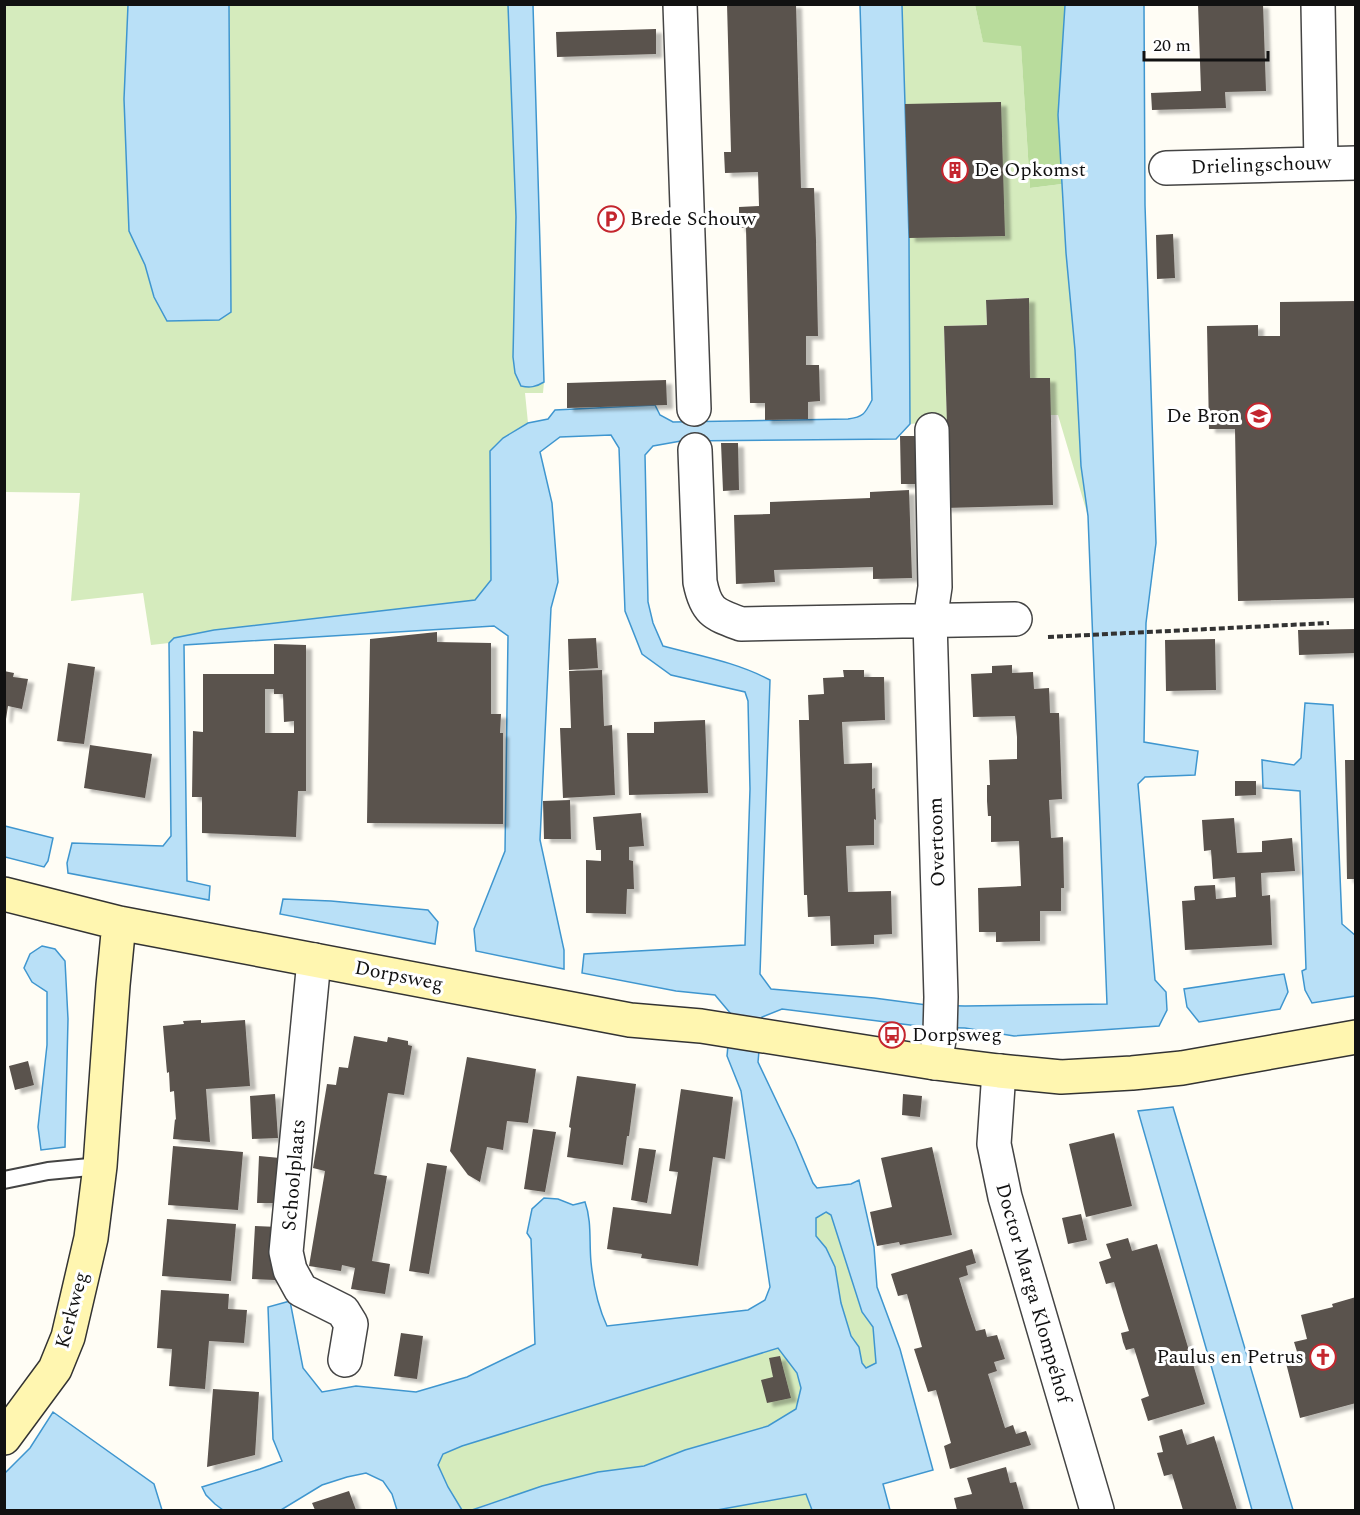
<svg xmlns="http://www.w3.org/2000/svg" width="1360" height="1515" viewBox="0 0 1360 1515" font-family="Spectral,serif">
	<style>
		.green { fill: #d5ebbd }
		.forest { fill: #b9dc9c }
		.water { fill: #b9e0f7; stroke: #3f96cf; stroke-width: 1.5; fill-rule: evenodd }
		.building { fill: #5a524d; fill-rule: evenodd; filter: url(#shadow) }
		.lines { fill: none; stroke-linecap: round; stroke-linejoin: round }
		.lane-casing { stroke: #444; stroke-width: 20 }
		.street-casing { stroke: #444; stroke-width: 36 }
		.secondary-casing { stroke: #333; stroke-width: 36 }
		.path { stroke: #333; stroke-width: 4; stroke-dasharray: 6 3; stroke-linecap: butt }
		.lane { stroke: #fff; stroke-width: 16 }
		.street { stroke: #fff; stroke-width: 33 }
		.secondary { stroke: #fff6b0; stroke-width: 33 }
		.labels { text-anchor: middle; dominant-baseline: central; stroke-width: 6; stroke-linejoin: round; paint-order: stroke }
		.street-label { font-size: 20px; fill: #111; stroke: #fff }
		.poi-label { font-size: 20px; fill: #111; stroke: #fff; text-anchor: start }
	</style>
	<defs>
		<filter id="shadow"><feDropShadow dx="6" dy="4" stdDeviation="1.5" flood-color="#0004"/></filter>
	</defs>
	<rect width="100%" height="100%" fill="#fffdf5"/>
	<path class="green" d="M5,5H128L124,99L129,231L145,265L154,297L195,320H219L231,311L229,5H508L516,217L513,357L515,373L537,386L544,382L543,393H525L528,423L503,438L490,451L491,580L475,600L214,630L174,638L169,643L151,645L143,593L71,601L80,493L5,492Z
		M902,5H975L983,41L1021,45L1030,188L1062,184L1066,253L1075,350L1081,466L1088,516L1058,415H1050L1030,378L1028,298L986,300L987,325L944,326L947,420L910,424L909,238Z
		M826,1212L831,1215L862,1312L873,1327L876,1363L866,1368L862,1363L859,1347L851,1336L841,1303L835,1266L816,1236V1217Z
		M779,1348L797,1373L801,1388L796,1409L768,1426L685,1450L644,1466L598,1472L487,1504L472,1510H462L448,1487L438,1465L443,1454L462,1446Z
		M806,1494L812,1510H717Z"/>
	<path class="forest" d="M975,5H1065L1058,115L1062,184L1030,188L1021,46L983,42Z"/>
	<path class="water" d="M128,5H229L231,312L219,320L167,321L154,297L145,265L129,231L124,99Z
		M508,5H533L544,382C536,387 530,388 521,386L515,373L513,357L516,217Z
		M860,5H902L909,238L910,424L896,439L681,441L653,446L645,455L648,602L653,623L663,646C700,656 736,662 770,680L760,974L771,989L874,998L927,1005L965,1006L1107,1004L1088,516L1081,466L1075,350L1066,253L1058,115L1065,5H1144L1145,205L1156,543L1146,623L1144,742L1198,751L1195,775L1145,777L1138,784L1155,980L1166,992L1167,1010L1159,1026L1014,1036L965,1028L926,1027L782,1009L762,1017L758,1062L795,1140L813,1183L817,1188L851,1184L859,1180L874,1247L877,1287L900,1349L933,1470L883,1484L890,1510H812L806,1494L717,1510H472L542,1486L598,1472L644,1466L685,1450L768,1426L796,1409L801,1388L797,1373L778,1348L462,1446L443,1454L438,1465L448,1487L462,1510H397L392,1494L383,1481L366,1473L347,1477L322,1485L281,1510H223L215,1504L206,1495L202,1487L260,1469L282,1461L273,1439L268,1307L290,1301L303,1368L322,1392L356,1386L416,1392L467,1377L535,1344L531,1239L527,1233L532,1209L544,1198L558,1199L573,1205L585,1202C592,1221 589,1242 591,1262C593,1282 598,1307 607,1326L748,1310L765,1300L770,1287L741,1091L727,1056L731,1014L715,995L676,991L582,973L584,954L745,945L750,789L748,701L745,692L671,675L642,654L625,611L619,448L611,435L560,437L540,452L552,503L558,582L551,608L540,840L564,950V969L476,951L474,929L505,851L508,636L494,626L184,645L187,881L210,886L209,900L68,873L67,863L72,843L163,846L171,836L169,643L174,638L214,630L475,600L491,580L490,451L503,438L528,423L548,419L555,410L655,405L660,415L673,422L848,419C863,417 865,414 872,400ZM826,1212L831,1215L862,1312L873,1327L876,1363L866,1368L862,1363L859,1347L851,1336L841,1303L835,1267L826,1248L816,1236V1218Z
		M1305,703L1333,705L1342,924L1356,936L1355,996L1312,1003L1305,990L1302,971L1306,969L1300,791L1263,788L1262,760L1294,765L1301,758Z
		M5,826L53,838L48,861L44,867L5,857Z
		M283,899L331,901L428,910L438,922L435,944L280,914Z
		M42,946L55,949L65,961L68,1019L65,1147L41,1150L38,1127L47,1045V992L32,982L24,968L30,954Z
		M1284,974L1288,992L1280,1009L1199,1022L1187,1007L1184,989Z
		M1173,1107L1293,1510H1252L1233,1442L1138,1111Z
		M53,1412L154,1484L162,1510H5V1473L30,1448Z"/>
	<path class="building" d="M727,4H796L801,188H814L816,241L818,336H806V365H819L820,401L808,402V419L765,420V403H750L746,228H739V207L759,206L758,172L725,173L724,152H731Z
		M1198,4H1263L1266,91L1225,92L1226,108L1152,110L1151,93L1201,91Z
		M656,29V54L557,57L556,32Z
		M1001,102L1005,236L909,238L905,104Z
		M1173,234L1175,278L1157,279L1156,235Z
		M1029,298L1030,378H1050L1053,505L944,508L948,458L944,326L987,325L986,300Z
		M1356,301V598L1238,601L1235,429H1209L1207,326L1258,325V336H1280V302Z
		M666,380L667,405L567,408V383Z
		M900,436H917L918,484H901Z
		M721,443H738L739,490L723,491Z
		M909,490L912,578L873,579V567L774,570L775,582L736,584L734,515L770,514V502L870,498V492Z
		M1356,629V653L1299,655L1298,630Z
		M437,632V642L491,643V714H501L500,733H503V824L367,823L370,639Z
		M596,638L598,668L569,670L568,639Z
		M1215,639L1216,690L1166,691L1165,640Z
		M274,644L306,645V791H298L296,837L202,833V797H192L193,731L203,732V674H274ZM265,689H274V694H283L284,722L294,721V733H265Z
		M68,663L95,667L84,744L57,741Z
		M1012,665V673L1033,672L1034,689L1049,688L1050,713H1059L1062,799L1049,800L1051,838L1063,837L1064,888H1061V911H1040V941L996,942V932H979L978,888L1021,886L1019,841L991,842V816H988L987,801V785H990L989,760L1017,759V737L1015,716L973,717L971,674L992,673V666Z
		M602,670L604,726L612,725L615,795L563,798L560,728H571L569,671Z
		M843,670H864V677H884L885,720L842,722L844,764L872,763V789L875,788L876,820L874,819V845L846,846L848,892L891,891L892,934L874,935V944L831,946L830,916L808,917L807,895H804L799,720H809L808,695L824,694L823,678L844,677Z
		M4,671L14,673L13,677L28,679L22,709L8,706L6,719H4Z
		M705,720L708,793L629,795L627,733H654V722Z
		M90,745L152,754L145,798L84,788Z
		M1345,760H1356V879H1347Z
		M1235,781H1256V795L1235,796Z
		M570,800L571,839H544L543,801Z
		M641,813L644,846L629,847V860L633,861L634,889H627L626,914L586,913V860L601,861V850H596L593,817Z
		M1234,818L1237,853L1262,852V841L1292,838L1295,871L1261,873L1262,896L1270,895L1272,945L1185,950L1182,901L1195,900L1194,888L1195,886L1215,885L1216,899L1236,897L1235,877L1213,879L1211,850L1204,851L1202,820Z
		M201,1020V1023L245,1020L250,1086L206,1089L210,1142L173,1139L175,1119L176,1120L174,1091L170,1092L169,1072L167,1073L163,1026L184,1024L183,1021Z
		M354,1036L387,1042L388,1037L408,1041V1045L412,1046L404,1095L388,1093L374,1174L387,1176L372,1261L390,1264L385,1294L351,1289L355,1268L342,1265L341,1271L309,1266L325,1171L313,1168L327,1084L336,1085L339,1067L348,1068Z
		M467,1057L536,1069L528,1123L507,1121L503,1150L487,1147L480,1182L468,1175L450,1151Z
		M28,1061L34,1085L15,1090L9,1066Z
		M577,1076L636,1084L629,1136H627L623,1165L567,1157L571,1128L569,1127Z
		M681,1089L733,1097L725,1159L713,1157L698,1266L641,1258L642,1254L607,1249L613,1207L671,1214L678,1172L669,1171Z
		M275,1094L278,1138L252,1139L250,1096Z
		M903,1094L922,1096L920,1117L902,1115Z
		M533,1129L556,1132L545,1192L524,1189Z
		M1114,1133L1132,1206L1086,1217L1069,1144Z
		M173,1146L243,1152L238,1210L168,1205Z
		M932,1147L952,1235L900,1245L899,1242L877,1246L870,1212L892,1207L881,1158Z
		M639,1148L656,1150L647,1203L631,1200Z
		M259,1156L280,1158L277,1203H257Z
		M427,1163L447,1166L429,1274L409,1271Z
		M1081,1214L1087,1240L1068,1244L1062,1218Z
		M167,1219L236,1224L231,1281L162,1276Z
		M255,1226L278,1227L275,1280L252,1279Z
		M1128,1238L1132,1251L1157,1244L1205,1404L1148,1421L1141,1399L1149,1396L1134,1348L1126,1350L1123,1342L1121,1333L1129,1331L1122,1309L1114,1282L1106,1284L1099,1262L1111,1258L1106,1244Z
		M972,1249L976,1263L966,1266L968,1275L959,1278L967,1304L976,1331L985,1329L987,1337L997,1335L1005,1359L994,1362L997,1371L988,1374L1005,1428L1013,1425L1016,1434L1026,1431L1031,1445L950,1469L944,1446L951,1443L936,1390L928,1392L914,1349L922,1347L907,1294L898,1296L891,1274Z
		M161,1290L229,1294L228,1309L247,1310L244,1343L209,1341L205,1389L169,1386L172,1349L157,1348Z
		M1356,1297V1403L1300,1418L1285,1359L1298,1355L1294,1342L1307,1339L1301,1315L1333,1307L1332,1304Z
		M401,1333L423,1336L417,1379L394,1376Z
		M780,1356L791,1398L767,1403L761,1380L773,1377L769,1358Z
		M213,1389L259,1392L255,1455L207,1467Z
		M1182,1429L1187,1445L1214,1436L1237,1510H1183L1172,1474L1164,1476L1157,1453L1163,1452L1159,1436Z
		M1006,1467L1010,1483L1016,1482L1024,1510H957L954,1498L972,1494L967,1478Z
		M349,1491L356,1510H315L312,1503Z"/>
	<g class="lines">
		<g class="lane-casing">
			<path id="lane" d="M4,1180L48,1171L100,1166"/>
		</g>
		<g class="street-casing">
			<path id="street" d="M680,4L694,409
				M1318,4L1321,164
				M1166,168L1356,163
				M932,430L935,587L930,621L941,997L940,1034L935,1063
				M695,450L700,582C706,612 714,614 741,624L1015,619
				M314,960L286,1252L290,1270L301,1290L343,1311L351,1324L345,1360
				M999,1071L994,1144L1005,1197L1097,1510"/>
		</g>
		<g class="secondary-casing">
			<path id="secondary" d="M4,894L119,923L630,1020L701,1026L935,1063L999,1071L1061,1077L1132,1073L1182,1068L1356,1037
				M4,1438L55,1369L68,1337L91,1238L100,1166L113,985L119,923"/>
		</g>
		<path class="path" d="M1048,637L1329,623"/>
		<use href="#lane" class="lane"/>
		<use href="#street" class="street"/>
		<use href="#secondary" class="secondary"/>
	</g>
	<defs>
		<g id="building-ring" transform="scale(1.35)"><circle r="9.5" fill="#fff" stroke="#c4262e" stroke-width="1.5"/><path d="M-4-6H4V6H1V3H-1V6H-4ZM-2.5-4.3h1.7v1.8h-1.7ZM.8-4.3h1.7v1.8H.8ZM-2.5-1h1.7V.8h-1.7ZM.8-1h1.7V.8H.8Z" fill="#c4262e"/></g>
		<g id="parking-ring" transform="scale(1.35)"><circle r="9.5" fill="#fff" stroke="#c4262e" stroke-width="1.5"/><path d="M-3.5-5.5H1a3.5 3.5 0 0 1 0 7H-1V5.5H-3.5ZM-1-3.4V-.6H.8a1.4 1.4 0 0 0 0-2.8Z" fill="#c4262e"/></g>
		<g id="school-ring" transform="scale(1.35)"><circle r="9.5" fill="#fff" stroke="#c4262e" stroke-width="1.5"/><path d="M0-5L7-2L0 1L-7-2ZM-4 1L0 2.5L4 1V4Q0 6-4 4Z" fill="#c4262e"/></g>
		<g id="bus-ring" transform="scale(1.35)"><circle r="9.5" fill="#fff" stroke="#c4262e" stroke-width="1.5"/><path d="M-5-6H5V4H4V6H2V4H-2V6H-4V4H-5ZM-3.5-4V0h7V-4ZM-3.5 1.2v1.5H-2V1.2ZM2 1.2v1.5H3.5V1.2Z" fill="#c4262e"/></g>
		<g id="church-ring" transform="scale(1.35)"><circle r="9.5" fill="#fff" stroke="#c4262e" stroke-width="1.5"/><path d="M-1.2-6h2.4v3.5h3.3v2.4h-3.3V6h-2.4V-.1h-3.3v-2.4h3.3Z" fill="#c4262e"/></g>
	</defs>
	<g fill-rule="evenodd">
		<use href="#building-ring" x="955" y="170"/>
		<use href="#parking-ring" x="611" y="219"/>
		<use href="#school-ring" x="1259" y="416"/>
		<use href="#bus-ring" x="892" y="1035"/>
		<use href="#church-ring" x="1323" y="1357"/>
	</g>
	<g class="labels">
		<g class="street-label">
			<text transform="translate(1261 165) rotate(-2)">Drielingschouw</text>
			<text transform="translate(937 842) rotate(-92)">Overtoom</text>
			<text transform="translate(399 976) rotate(11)">Dorpsweg</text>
			<text transform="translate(294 1175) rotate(-85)">Schoolplaats</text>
			<text transform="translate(1033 1293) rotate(74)">Doctor Marga Klompéhof</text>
			<text transform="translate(72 1310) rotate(-75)">Kerkweg</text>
		</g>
		<g class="poi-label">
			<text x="974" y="170">De Opkomst</text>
			<text x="630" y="219">Brede Schouw</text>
			<text x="1240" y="416" text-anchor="end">De Bron</text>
			<text x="912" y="1035">Dorpsweg</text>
			<text x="1304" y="1357" text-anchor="end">Paulus en Petrus</text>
		</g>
	</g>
	<rect width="1360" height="1515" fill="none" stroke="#111111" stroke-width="12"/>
	<path d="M1144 51v9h124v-9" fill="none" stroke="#111111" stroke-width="3"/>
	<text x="1153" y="51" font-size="18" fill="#111111" stroke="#ffffff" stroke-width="4.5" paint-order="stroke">20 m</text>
</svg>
